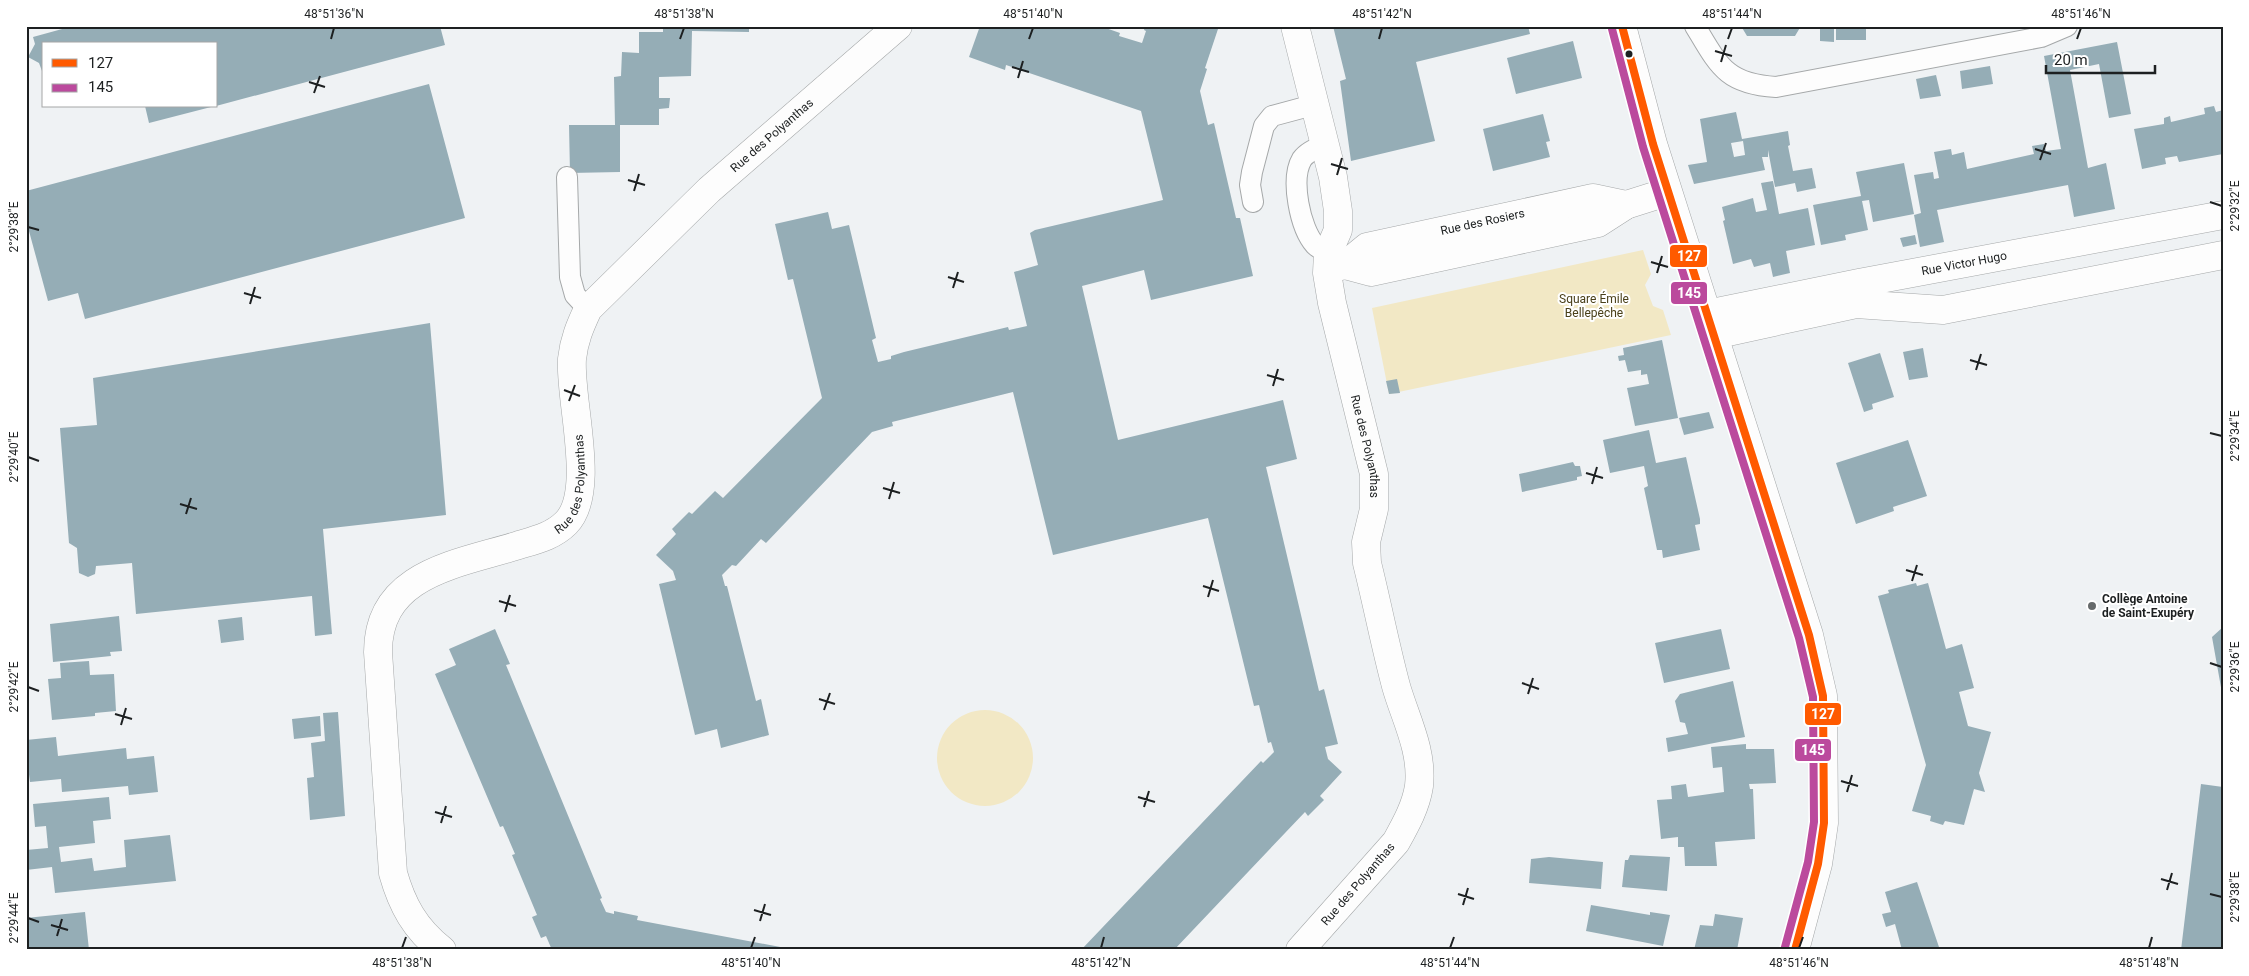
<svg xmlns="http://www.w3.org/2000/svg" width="2249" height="976" viewBox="0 0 2249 976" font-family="Roboto,sans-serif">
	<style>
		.park { fill: #f2e8c5 }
		.building { fill: #95adb6; fill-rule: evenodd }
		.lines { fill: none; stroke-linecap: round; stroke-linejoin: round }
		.service-casing { stroke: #a5a8a9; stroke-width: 22 }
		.minor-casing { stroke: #a5a8a9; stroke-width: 29 }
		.tertiary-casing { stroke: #a5a8a9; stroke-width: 29 }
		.service { stroke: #fdfdfd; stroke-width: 20 }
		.minor { stroke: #fdfdfd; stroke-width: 28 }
		.tertiary { stroke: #fdfdfd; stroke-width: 28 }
		.bus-1-casing { stroke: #fff; stroke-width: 11 }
		.bus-2-casing { stroke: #fff; stroke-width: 11 }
		.bus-1 { stroke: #ff5a00; stroke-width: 8 }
		.bus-2 { stroke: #bb4a9d; stroke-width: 8 }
		.ticks { fill: none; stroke: #1d2021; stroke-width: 2 }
		.bus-dot { fill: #1d2021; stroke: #fff; stroke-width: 2 }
		.poi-dot { fill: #666a6b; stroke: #fff; stroke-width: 2 }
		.labels { text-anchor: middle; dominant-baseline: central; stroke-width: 4; stroke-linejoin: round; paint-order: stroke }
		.street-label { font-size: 12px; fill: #1d2021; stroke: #fff }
		.park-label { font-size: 12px; fill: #4a401a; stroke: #fff }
		.poi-label { font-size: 12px; font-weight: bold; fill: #1d2021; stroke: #fff; text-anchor: start }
		.line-badge { stroke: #fff; stroke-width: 2 }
		.badge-label { font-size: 14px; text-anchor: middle; font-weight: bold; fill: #fff }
		.neatline { fill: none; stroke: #1d2021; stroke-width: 2 }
		.ticks-label { font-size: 12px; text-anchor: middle; fill: #1d2021 }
	</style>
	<rect width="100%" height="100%" fill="#eff2f4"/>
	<path class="park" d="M1643,250L1651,274L1645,285L1653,306L1663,310L1671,335L1389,394L1372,308Z
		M937 758a48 48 0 1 1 96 0a48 48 0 1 1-96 0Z"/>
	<path class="building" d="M73,26H440L445,45L216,106V44H44V71H42L39,63L28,57L35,44L33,37Z
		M663,26H749V32L692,31L691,76L659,77V98H670L669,108L659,109V125H620V172L570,173L569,125H615L614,77L621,76L622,52L639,53V32H663Z
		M980,26H1100L1120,33L1119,36L1142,43L1146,31L1144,30L1145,26H1219L1205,68L1207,69L1200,91L1208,125L1214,123L1236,218H1240L1253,276L1151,300L1144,270L1082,286L1118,440L1283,400L1297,459L1266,467L1319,691L1324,689L1338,744L1325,747L1328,759L1342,772L1320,796L1324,800L1308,816L1305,812L1174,950H1081L1261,761L1263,763L1274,752L1271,742L1268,743L1259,705L1254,706L1208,518L1053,555L1013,392L892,422L893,426L872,432L766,543L761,539L736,566L732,565L722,575L725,586H727L756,701L761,699L769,735L721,748L717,729L695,735L659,584L676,580L673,571L656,555L676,534L672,529L689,512L692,514L715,491L723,498L822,398L793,279L788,280L775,224L828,212L832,229L849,225L876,338L872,340L878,362L891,359V356L904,352L1008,327L1009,330L1027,326L1014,272L1038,265L1030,233L1035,230L1163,200L1141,111L1006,65L1005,70L969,57Z
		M1333,26H1528L1530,34L1416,62L1435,141L1351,161L1340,81L1346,79Z
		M1741,26H1801L1795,36H1747Z
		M1820,26H1834V42L1820,41Z
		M1836,26H1866V40H1836Z
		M1573,41L1582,78L1516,94L1507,58Z
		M2117,42L2131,114L2109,118L2099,64L2070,70L2088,168L2106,163L2115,209L2074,217L2068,185L1973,203L1937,210L1944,242L1920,247L1914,215L1921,213L1914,175L1933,172L1934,179L1939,178L1934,152L1951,149L1952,155L1964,152L1967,169L2034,154L2032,146L2044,144L2046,151L2061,149L2044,56Z
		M1990,66L1993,84L1962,89L1960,71Z
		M1936,75L1941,96L1920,99L1916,79Z
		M429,84L465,218L85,319L78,293L48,301L26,220V191Z
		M145,106H211V107L149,123Z
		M2214,106L2216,112L2223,110V154L2179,162L2177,156L2165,158L2166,164L2142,169L2134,129L2164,124V118L2170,116L2171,122L2205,114L2204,108Z
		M1736,112L1742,139L1788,131L1790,145L1788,146L1793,171L1812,168L1816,188L1797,192L1795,183L1775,187L1768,150V157H1762L1765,170L1694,184L1688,165L1707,162L1700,119ZM1743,141L1745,155L1734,157L1731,143Z
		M1543,114L1550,141L1546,142L1550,157L1493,171L1483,129Z
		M1904,163L1914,214L1873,222L1869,200L1862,201L1868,230L1845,235L1846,240L1821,245L1813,205L1861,196L1856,172Z
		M1773,181L1779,214L1808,208L1815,245L1786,251L1790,273L1773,277L1770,263L1754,267L1751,259L1733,264L1723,221L1725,220L1722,207L1753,198L1756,212L1767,210L1761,183Z
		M1915,235L1917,244L1903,247L1900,238Z
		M430,323L446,515L323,529L332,634L315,636L312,596L136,614L132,563L96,566L95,574L88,577L79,573L77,548L69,543L60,428L97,425L93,378Z
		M1662,340L1678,418L1635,426L1627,388L1649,384L1647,374L1641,375V370L1628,372L1625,360L1619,361L1618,356L1624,355L1623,348Z
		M1923,348L1928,377L1909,380L1903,352Z
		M1880,353L1894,397L1872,404L1873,409L1864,412L1848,363Z
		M1397,379L1400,393L1389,394L1386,381Z
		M1709,412L1714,428L1684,435L1679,418Z
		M1649,430L1656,463L1686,457L1700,519V524L1695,525L1700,550L1663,558L1662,550H1657L1644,488L1648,486L1644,466L1610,473L1603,440Z
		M1908,440L1927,496L1893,507L1894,511L1856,524L1836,463Z
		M1573,462L1575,466H1580L1582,476L1577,477V480L1522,492L1519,474Z
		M1916,583L1917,586L1928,583L1946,649L1962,644L1974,688L1959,692L1968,726L1991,732L1979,773L1985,792L1974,789L1964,825L1945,821L1943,825L1930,821L1931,816L1912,811L1926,765L1878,596L1889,593L1888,590Z
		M119,616L122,651L110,652L111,656L53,662L50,624Z
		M242,617L244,640L221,643L218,620Z
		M2223,627V693H2222L2212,637Z
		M495,629L510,664L506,665L602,898L600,899L606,912L614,914V911L638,916L637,920L796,950H552L546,936L541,938L532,917L537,915L512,855L515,854L503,826L500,827L435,674L456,665L449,649Z
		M1721,629L1730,669L1664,683L1655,643Z
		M89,661L90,675L114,674L116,711L95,713V716L52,720L48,679L61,678L60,663Z
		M1733,681L1745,737L1668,752L1666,738L1688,734L1685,723L1680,722L1675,701L1680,694Z
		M338,712L345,816L310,820L307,778L314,777L311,743L325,741L323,713Z
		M320,716L321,736L294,739L292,719Z
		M56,737L58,756L126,748L127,759L154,756L158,792L129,795L128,786L62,792L61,779L30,782L28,767L26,768V740Z
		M1746,744V749H1774L1776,783L1749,784L1750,789H1753L1755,839L1715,842L1717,866H1685L1684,847H1678V837L1661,839L1657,800L1672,799L1671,786L1686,784L1688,797L1724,792L1722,767L1713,768L1711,747Z
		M2201,784L2223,787V950H2181Z
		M109,797L111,819L93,821L95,843L59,847L61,862L92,858L94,871L126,867L124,840L170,835L176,881L55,893L52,867L26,870V850L48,848L46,826L35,827L33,804Z
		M1630,855L1670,857L1667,891L1622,887L1625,860H1628Z
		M1549,857L1603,862L1601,889L1529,883L1531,859Z
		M1917,882L1940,950H1902L1895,924L1886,927L1882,914L1891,912L1885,892Z
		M1591,905L1650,915V912L1670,915L1663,946L1586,931Z
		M85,912L89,950H29L26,918Z
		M1715,914L1743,918L1737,950H1694L1700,925L1713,926Z"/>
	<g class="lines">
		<g class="service-casing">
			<path id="service" d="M1695,26C1719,66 1726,84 1776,87L2041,37L2067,26
				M1325,144C1317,148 1307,152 1302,159C1290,179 1300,228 1315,245C1318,248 1324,251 1328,253
				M567,177L570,277L575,295L588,309
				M1253,202L1250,185L1252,172L1264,126L1272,116L1313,105"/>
		</g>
		<g class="minor-casing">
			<g id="minor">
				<path id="s1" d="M1295,26L1333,177L1338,211V230L1328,253L1327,273L1332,303L1374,474V509L1366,542L1367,563C1377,603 1385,645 1396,686C1405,718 1423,750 1419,786C1416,806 1406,824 1396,842L1300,950"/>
				<path d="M1345,265L1371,272L1598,223L1626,205L1667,192"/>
				<path id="s2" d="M1333,268L1345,265L1367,247L1593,198L1626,205"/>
				<path id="s3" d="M1707,314L1859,283L2223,215"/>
				<path d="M1714,335L1856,304L1943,310L2223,255"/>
				<path id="s4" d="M442,950C415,929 402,905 393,873L378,652C378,572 460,564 519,545C536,540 553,536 566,523C597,492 569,400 572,359C574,340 580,326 588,309L709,190L898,26"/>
			</g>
		</g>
		<g class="tertiary-casing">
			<path id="tertiary" d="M1622,26L1653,144L1809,635L1823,696L1824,823L1821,844L1818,864L1795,950"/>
		</g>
		<use href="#service" class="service"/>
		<use href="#minor" class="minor"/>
		<use href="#tertiary" class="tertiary"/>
		<g class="bus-1-casing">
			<path id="bus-1" d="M1622,26L1653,144L1809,635L1823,696L1824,823L1818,864L1795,950"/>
		</g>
		<g class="bus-2-casing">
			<path id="bus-2" d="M1612,29L1643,147L1799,638L1813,697L1814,822L1808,862L1785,947"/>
		</g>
		<use href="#bus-1" class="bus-1"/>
		<use href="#bus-2" class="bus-2"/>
	</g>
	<path class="ticks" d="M331,39L334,28M680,39L684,28M1029,39L1033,28M1379,39L1382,28M1728,39L1732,28M2077,39L2081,28M1715,51L1732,56M1721,62L1726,45M1012,67L1029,72M1018,78L1023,61M309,82L325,87M314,93L320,76M2035,149L2051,154M2040,160L2046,143M1331,164L1348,169M1337,175L1342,158M628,180L645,185M634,191L639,174M2210,202L2222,206M28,227L39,230M1651,262L1668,267M1657,273L1662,256M948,277L964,282M953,288L958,272M244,293L261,298M250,304L255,287M1970,360L1987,365M1976,370L1981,354M1267,375L1284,380M1273,386L1278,369M564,390L580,396M569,401L575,385M2210,433L2222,436M28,457L39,461M1586,473L1603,478M1592,484L1597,467M883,488L900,493M889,499L894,482M180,504L197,509M186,514L191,498M1906,570L1923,575M1912,581L1917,565M1203,586L1219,591M1208,597L1213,580M499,601L516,606M505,612L510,595M2210,663L2222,667M1522,683L1539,689M28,687L39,691M1528,694L1533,678M819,699L835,704M824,710L830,693M115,714L132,719M121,725L126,708M1841,781L1858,786M1847,792L1852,775M1138,797L1155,802M1144,807L1149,791M435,812L452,817M441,823L446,806M2161,879L2178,884M2167,890L2172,873M1458,894L1474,899M2210,894L2222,897M1463,905L1468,888M754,910L771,915M28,918L39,922M760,921L765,904M51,925L68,930M57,936L62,919M402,948L406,937M751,948L755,937M1101,948L1104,937M1450,948L1454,937M1799,948L1803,937M2149,948L2152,937"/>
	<circle class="bus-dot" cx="1629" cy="54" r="4.5"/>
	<circle class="poi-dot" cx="2092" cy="606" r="5"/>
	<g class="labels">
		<g class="street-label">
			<text stroke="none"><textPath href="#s4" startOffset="1034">Rue des Polyanthas</textPath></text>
			<text stroke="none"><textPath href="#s2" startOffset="159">Rue des Rosiers</textPath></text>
			<text stroke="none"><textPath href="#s3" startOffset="262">Rue Victor Hugo</textPath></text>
			<text stroke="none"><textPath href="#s1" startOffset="432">Rue des Polyanthas</textPath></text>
			<text stroke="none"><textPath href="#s4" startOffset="600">Rue des Polyanthas</textPath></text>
			<text transform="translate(1358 884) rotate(-49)">Rue des Polyanthas</text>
		</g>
		<g class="park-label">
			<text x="1594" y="299">Square Émile<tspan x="1594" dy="14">Bellepêche</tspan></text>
		</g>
		<g class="poi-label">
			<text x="2102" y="599">Collège Antoine<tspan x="2102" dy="14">de Saint-Exupéry</tspan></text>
		</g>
	</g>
	<g class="line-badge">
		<rect x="1669" y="244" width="39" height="24" rx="5" fill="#ff5a00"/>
		<rect x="1670" y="281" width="38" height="24" rx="5" fill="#bb4a9d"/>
		<rect x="1804" y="702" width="38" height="24" rx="5" fill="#ff5a00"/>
		<rect x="1794" y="738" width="38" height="24" rx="5" fill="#bb4a9d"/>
	</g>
	<g class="badge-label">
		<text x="1689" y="261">127</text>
		<text x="1689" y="298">145</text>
		<text x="1823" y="719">127</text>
		<text x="1813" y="755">145</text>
	</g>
	<rect width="2249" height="976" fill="none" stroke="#ffffff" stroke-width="55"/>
	<rect x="42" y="42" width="175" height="65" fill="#ffffff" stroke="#a5a6a6"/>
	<rect x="52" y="59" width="25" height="8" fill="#ff5a00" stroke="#a5a6a6"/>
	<text x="88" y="68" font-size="15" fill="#1d2021">127</text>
	<rect x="52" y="84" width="25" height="8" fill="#bb4a9d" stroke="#a5a6a6"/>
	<text x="88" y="92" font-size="15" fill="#1d2021">145</text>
	<path d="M2046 65v8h109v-8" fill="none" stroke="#1d2021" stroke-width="2.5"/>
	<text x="2054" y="65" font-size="15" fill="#1d2021" stroke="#ffffff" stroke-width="4" paint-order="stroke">20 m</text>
	<rect x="28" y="28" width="2194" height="920" class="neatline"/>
	<g class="ticks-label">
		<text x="334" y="18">48°51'36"N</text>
		<text x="684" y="18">48°51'38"N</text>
		<text x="1033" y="18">48°51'40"N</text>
		<text x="1382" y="18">48°51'42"N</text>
		<text x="1732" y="18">48°51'44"N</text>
		<text x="2081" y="18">48°51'46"N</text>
		<text transform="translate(2235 206) rotate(-90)" y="4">2°29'32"E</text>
		<text transform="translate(14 227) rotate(-90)" y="4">2°29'38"E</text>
		<text transform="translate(2235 436) rotate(-90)" y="4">2°29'34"E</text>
		<text transform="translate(14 457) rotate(-90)" y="4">2°29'40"E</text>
		<text transform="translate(2235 667) rotate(-90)" y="4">2°29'36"E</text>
		<text transform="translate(14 687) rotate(-90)" y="4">2°29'42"E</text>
		<text transform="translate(2235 897) rotate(-90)" y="4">2°29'38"E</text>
		<text transform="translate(14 918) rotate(-90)" y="4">2°29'44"E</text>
		<text x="402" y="967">48°51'38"N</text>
		<text x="751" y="967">48°51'40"N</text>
		<text x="1101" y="967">48°51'42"N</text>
		<text x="1450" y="967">48°51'44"N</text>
		<text x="1799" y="967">48°51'46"N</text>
		<text x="2149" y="967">48°51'48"N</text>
	</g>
</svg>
